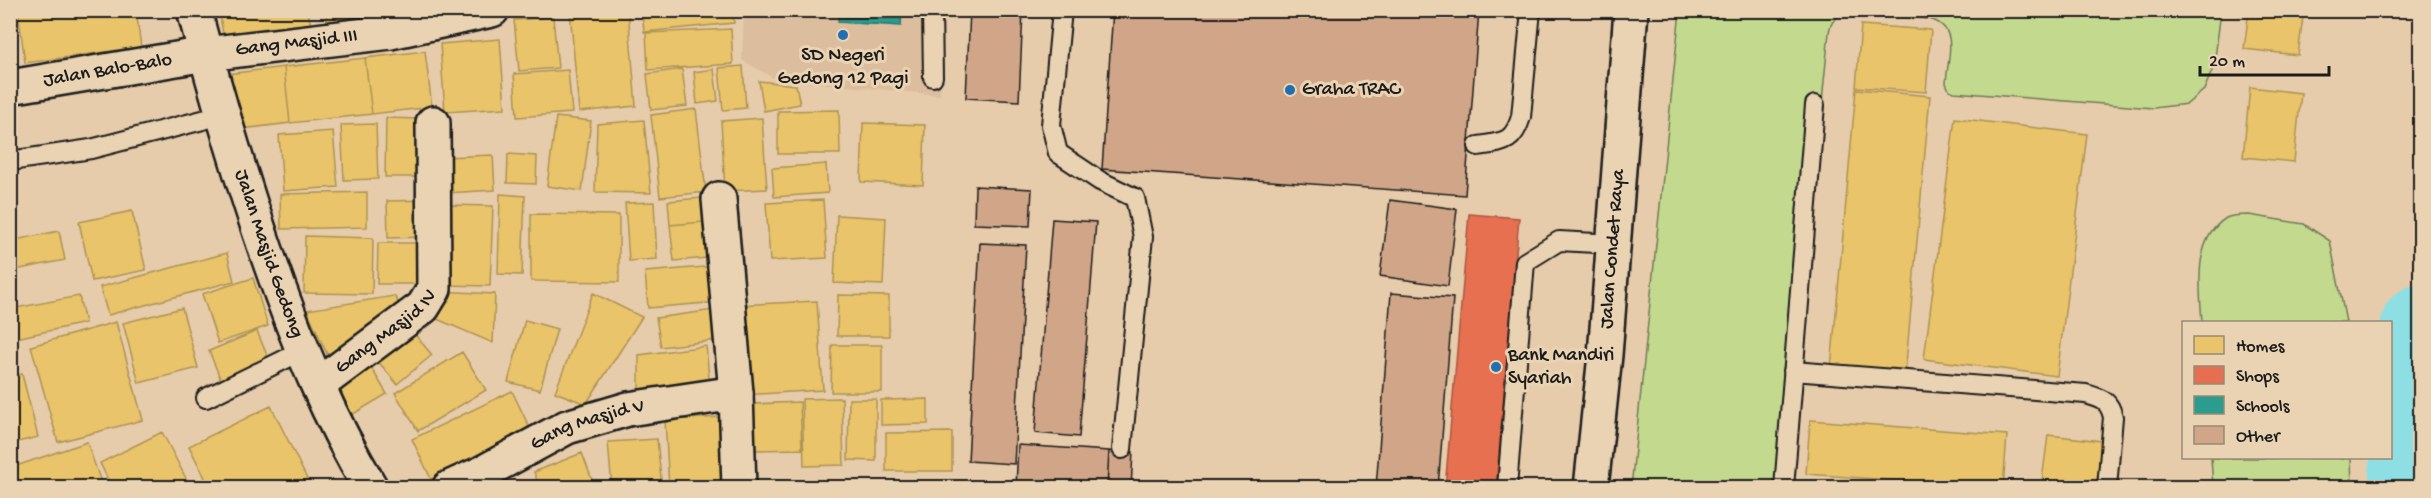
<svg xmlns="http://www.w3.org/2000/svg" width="2431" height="498" viewBox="0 0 2431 498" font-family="'Gochi Hand',sans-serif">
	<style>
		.built { fill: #dcbd9d }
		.green { fill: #c3d98e; stroke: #707a55; stroke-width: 1.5 }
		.homes { fill: #e9c46a; stroke: #ac9253; stroke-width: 1.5 }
		.shops { fill: #e76f51; stroke: #aa5641; stroke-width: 1.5 }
		.schools { fill: #2a9d8f; stroke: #26766c; stroke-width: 1.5 }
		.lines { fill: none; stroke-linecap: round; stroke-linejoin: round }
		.river { stroke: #8ddfe4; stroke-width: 78 }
		.building { fill: #d1a588; stroke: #1c1c1c; stroke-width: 1.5 }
		.lane-casing { stroke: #1c1c1c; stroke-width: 22 }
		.street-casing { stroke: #1c1c1c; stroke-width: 38 }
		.secondary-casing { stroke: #1c1c1c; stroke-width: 38 }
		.lane { stroke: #e9d3b2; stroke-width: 18 }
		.street { stroke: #e9d3b2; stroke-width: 33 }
		.secondary { stroke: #e9d3b2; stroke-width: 33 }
		.poi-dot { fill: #1f6fb2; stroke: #e9d3b2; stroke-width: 2 }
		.labels { text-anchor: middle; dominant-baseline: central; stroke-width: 6; stroke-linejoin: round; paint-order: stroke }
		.street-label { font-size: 20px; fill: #1c1c1c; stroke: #e9d3b2 }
		.poi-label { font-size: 20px; fill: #1c1c1c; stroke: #e9d3b2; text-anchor: start }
	</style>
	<rect width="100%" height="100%" fill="#e7ccab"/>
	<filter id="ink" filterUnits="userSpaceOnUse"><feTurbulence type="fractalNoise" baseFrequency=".0167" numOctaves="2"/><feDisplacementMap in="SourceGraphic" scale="12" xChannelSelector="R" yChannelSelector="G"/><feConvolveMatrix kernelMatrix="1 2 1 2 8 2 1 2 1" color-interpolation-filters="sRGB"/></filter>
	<g filter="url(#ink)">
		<path class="built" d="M744,11H945L940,95L775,79L742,60Z"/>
		<path class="green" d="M1680,11H2221L2214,66L2204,90L2187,104L2153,108L1954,92L1949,90L1946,83C1947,59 1961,27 1929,19L1843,13C1834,19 1831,22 1829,32L1783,487L1631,488Z
			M2249,215L2304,224L2330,241L2346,322H2202C2200,289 2192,240 2226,218C2231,215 2242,215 2249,215Z
			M2211,458H2351L2352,487H2213Z"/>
		<path class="homes" d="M18,10H136L141,47L25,63Z
			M219,10H308L312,32L225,46Z
			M326,10H392V19L327,25Z
			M628,10L636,106L579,112L570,11Z
			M642,10H732L734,23L644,32Z
			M2249,10H2304L2298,55L2244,49Z
			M553,17L558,68L519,71L514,20Z
			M1861,25L1931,30L1926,92L1856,87Z
			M731,29L733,64L648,70L646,33Z
			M500,39L505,108L445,112L440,44Z
			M425,51L432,107L372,114L365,58Z
			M365,58L372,114L290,123L284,67Z
			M743,66L746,108L723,110L719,68Z
			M284,67L290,123L234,130L227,74Z
			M682,69L687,106L651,110L647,74Z
			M714,69L718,101L697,104L694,72Z
			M568,70L572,113L517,117L514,74Z
			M759,81L796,85L800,104L764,111Z
			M2250,87L2301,93L2294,162L2243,157Z
			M1856,89L1930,96L1905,375L1831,368Z
			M696,109L706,192L660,197L651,115Z
			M839,110L840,154H778V111Z
			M556,117L591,121L582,191L547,186Z
			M386,118L419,119V177H385Z
			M762,118L767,189L725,191L721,121Z
			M1955,118L2087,134L2057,376L1924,359Z
			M644,120L651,193L595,192L597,124Z
			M863,123L925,125L923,185L861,182Z
			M376,124L378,179L344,180L341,125Z
			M333,131L338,187L283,191L279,135Z
			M508,154L537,156L536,184L507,183Z
			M493,155L495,190L447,193L445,157Z
			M826,164L828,193L774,197L772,168Z
			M367,192V227L281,229L280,194Z
			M500,194L525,196L522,275L498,274Z
			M713,197L715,221L670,225L668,201Z
			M429,200L430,237L388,238L387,201Z
			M823,200L827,258L770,261L766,203Z
			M654,202L657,259L629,261L625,203Z
			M447,205L493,206L490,286L444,285Z
			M132,211L146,270L92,281L79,222Z
			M531,214L619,215V282L531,281Z
			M837,215L886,218L883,285L834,283Z
			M715,221L718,257L674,261L670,225Z
			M59,231L65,260L10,271V241Z
			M305,236L373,238L372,294L304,293Z
			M378,243H419V284H377Z
			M227,253L234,281L108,315L100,287Z
			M716,266L719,302L648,308L645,272Z
			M253,278L268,326L218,343L202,294Z
			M439,291L495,294L493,343L430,316Z
			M593,293L642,317L586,404L555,392Z
			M838,295L889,296V336H837Z
			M79,296L85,323L16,338L10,309Z
			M394,296L405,311L334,369L307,310Z
			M817,301L823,390L743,395L737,305Z
			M182,308L198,368L139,383L123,323Z
			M714,310L718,340L661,347L656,318Z
			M525,320L557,329L540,390L508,382Z
			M116,322L143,420L58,442L31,346Z
			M257,331L271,365L223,385L209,351Z
			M412,331L432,355L397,384L377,360Z
			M832,345H882V392H831Z
			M706,346L710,388L639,396V355Z
			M462,352L486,390L418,431L395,393Z
			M369,364L387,394L345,419L327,389Z
			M22,374L38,437L10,444V377Z
			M512,391L534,437L434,485L412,439Z
			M842,398L844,465L804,466L802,399Z
			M849,399H876V461L848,460Z
			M928,399V424L881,425V400Z
			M800,402L802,449L756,450L752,404Z
			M271,406L309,483L301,488H210L189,446Z
			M722,417L727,488H669L665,420Z
			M1810,420L2007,435L2003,488L1806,474Z
			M162,432L191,488H112L100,463Z
			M952,432V471H886V433Z
			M2048,435L2102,441L2096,488H2041Z
			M657,439L662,488H612L608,442Z
			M87,442L102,485L95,488H10V468Z
			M582,453L595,488H540L534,472Z
			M769,482H843V488H769Z
			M911,484V488H844V485Z
			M959,484V488H920V486Z"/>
		<path class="shops" d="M1469,214L1519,218L1496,488H1445Z"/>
		<path class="schools" d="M839,10H902L901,26L838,22Z"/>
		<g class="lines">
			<path class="river" d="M2407,488L2420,324"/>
		</g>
		<path class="building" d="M970,10H1023L1019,101L966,98Z
			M1113,10H1479L1465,195L1102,169Z
			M975,186L1032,189L1030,226L974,224Z
			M1390,200L1457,209L1448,286L1380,276Z
			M1052,219L1096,222L1079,437L1035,433Z
			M980,243L1026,245L1014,464L968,461Z
			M1391,293L1453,298L1438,488H1376Z
			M1018,445L1109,451L1107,488H1016Z
			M1109,451L1133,452L1131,488H1107Z"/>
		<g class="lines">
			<g class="lane-casing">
				<path id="lane" d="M932,10L933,77
					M1062,10L1051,125L1058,153L1100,181L1135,198L1143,237L1122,449
					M1478,146C1504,142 1513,143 1521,117L1531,10
					M10,161L91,149L222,115
					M1793,371L2086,394C2102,399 2109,400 2113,417L2107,488
					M206,398L302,351
					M1507,488L1525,262L1559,241L1614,244
					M1784,488L1815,105"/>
			</g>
			<g class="street-casing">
				<g id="street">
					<path id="s1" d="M194,10C217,97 242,183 272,268C299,345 328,417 371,488"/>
					<path id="s2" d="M10,87L206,54L391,32L492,10"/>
					<path d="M719,199L736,393L739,488"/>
					<path id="s3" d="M318,385L423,307L434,289L433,123"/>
					<path id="s4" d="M449,488L482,473L567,427L628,409L736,393"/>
				</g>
			</g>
			<g class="secondary-casing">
				<g id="secondary">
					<path id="s5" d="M1591,488L1605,355L1631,10"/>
				</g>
			</g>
			<use href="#lane" class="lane"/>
			<use href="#street" class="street"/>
			<use href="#secondary" class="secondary"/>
		</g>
	</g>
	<g class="poi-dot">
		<circle cx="843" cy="35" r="6"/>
		<circle cx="1290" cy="90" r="6"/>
		<circle cx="1496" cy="367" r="6"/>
	</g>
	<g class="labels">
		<g class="street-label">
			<text stroke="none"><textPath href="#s2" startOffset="290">Gang Masjid III</textPath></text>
			<text stroke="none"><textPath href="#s2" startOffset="99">Jalan Balo-Balo</textPath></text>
			<text stroke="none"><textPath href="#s5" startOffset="240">Jalan Condet Raya</textPath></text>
			<text stroke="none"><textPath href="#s1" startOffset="255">Jalan Masjid Gedong</textPath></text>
			<text stroke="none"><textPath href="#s3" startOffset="87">Gang Masjid IV</textPath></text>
			<text stroke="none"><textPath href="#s4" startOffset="153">Gang Masjid V</textPath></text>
		</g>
		<g class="poi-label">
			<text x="843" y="56" text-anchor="middle">SD Negeri<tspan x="843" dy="23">Gedong 12 Pagi</tspan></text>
			<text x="1302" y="90">Graha TRAC</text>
			<text x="1508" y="356">Bank Mandiri<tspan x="1508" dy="23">Syariah</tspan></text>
		</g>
	</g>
	<rect width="2431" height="498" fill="none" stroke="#e9d3b2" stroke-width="36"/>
	<rect x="18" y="18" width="2395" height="462" fill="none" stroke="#1c1c1c" stroke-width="2" filter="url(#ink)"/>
	<rect x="2182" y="321" width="210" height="138" fill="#e9d3b2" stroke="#978a76" stroke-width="1.5"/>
	<rect x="2194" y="336" width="30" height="18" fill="#e9c46a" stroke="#978a76" stroke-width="1.5"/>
	<text x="2236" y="351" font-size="18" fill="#1c1c1c">Homes</text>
	<rect x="2194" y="366" width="30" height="18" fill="#e76f51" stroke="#978a76" stroke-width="1.5"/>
	<text x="2236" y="381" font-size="18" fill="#1c1c1c">Shops</text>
	<rect x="2194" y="396" width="30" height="18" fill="#2a9d8f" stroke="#978a76" stroke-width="1.5"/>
	<text x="2236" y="411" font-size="18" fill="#1c1c1c">Schools</text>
	<rect x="2194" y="426" width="30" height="18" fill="#d1a588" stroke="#978a76" stroke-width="1.5"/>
	<text x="2236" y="441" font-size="18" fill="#1c1c1c">Other</text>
	<path d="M2200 66v9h129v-9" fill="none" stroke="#1c1c1c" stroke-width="3"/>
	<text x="2209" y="66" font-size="18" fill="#1c1c1c" stroke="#e9d3b2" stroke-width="4.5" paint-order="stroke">20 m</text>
</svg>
